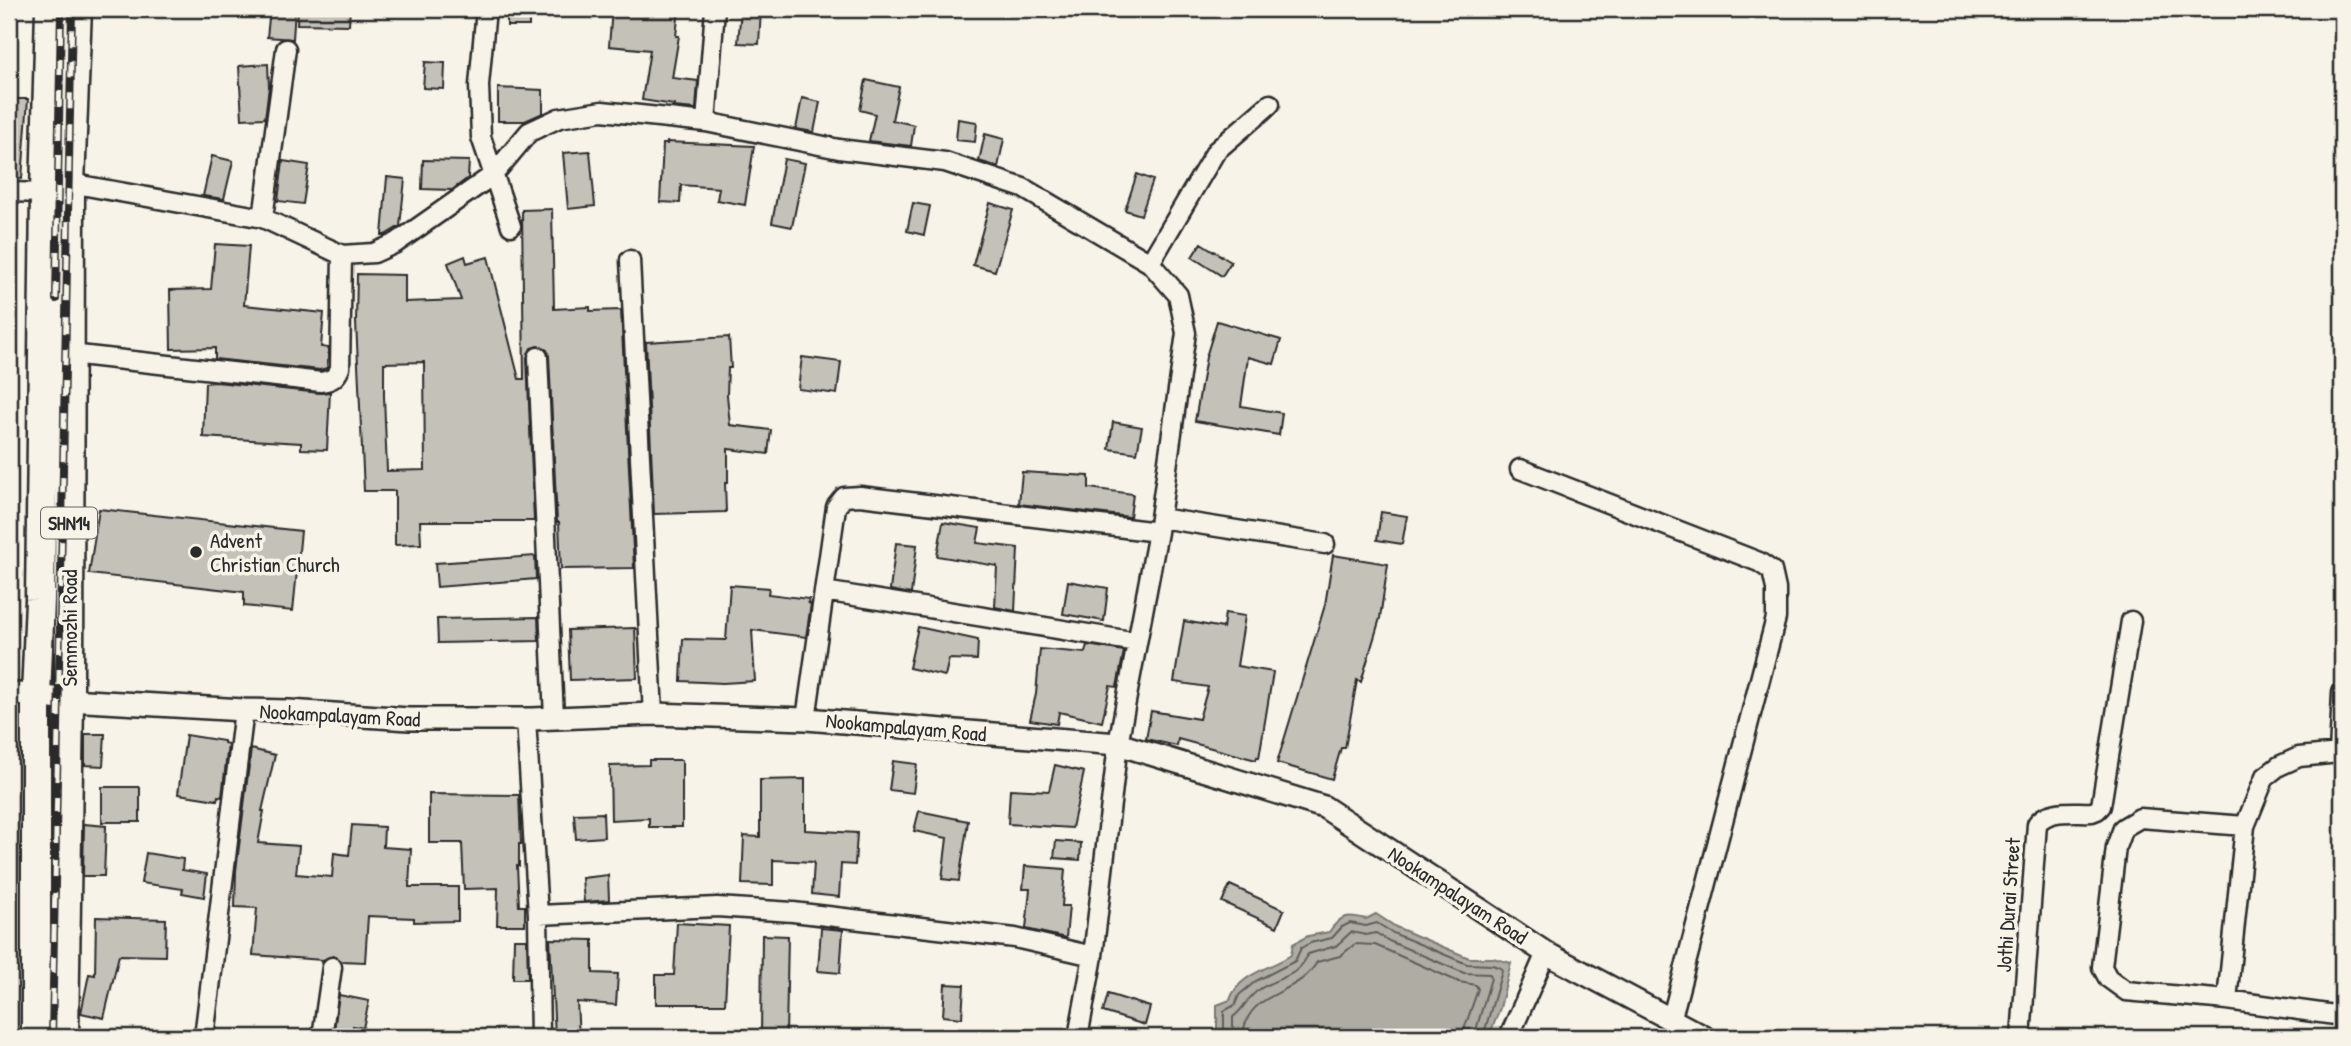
<svg xmlns="http://www.w3.org/2000/svg" width="2351" height="1046" viewBox="0 0 2351 1046" font-family="'Patrick Hand',sans-serif">
	<style>
		.water { fill: #afaca4; stroke: #7a7874; stroke-width: 2 }
		.lines { fill: none; stroke-linecap: round; stroke-linejoin: round }
		.shore { stroke: #605f5b; stroke-width: 2 }
		.building { fill: #c4c1b9; stroke: #2b2b2b; stroke-width: 2; fill-rule: evenodd }
		.minor-casing { stroke: #2b2b2b; stroke-width: 23 }
		.tertiary-casing { stroke: #2b2b2b; stroke-width: 26 }
		.primary-casing { stroke: #2b2b2b; stroke-width: 33 }
		.minor { stroke: #f7f3e8; stroke-width: 18 }
		.tertiary { stroke: #f7f3e8; stroke-width: 21 }
		.primary { stroke: #f7f3e8; stroke-width: 28 }
		.rail-casing { stroke: #2b2b2b; stroke-width: 8 }
		.rail { stroke: #f7f3e8; stroke-width: 5; stroke-dasharray: 16; stroke-linecap: butt }
		.poi-dot { fill: #2b2b2b; stroke: #f7f3e8; stroke-width: 2.5 }
		.labels { text-anchor: middle; dominant-baseline: central; stroke-width: 7; stroke-linejoin: round; paint-order: stroke }
		.shield { fill: #f7f3e8; stroke: #686764; stroke-width: 2 }
		.shield-label { font-size: 19px; font-weight: bold; fill: #2b2b2b }
		.poi-label { font-size: 21px; fill: #2b2b2b; stroke: #f7f3e8; text-anchor: start }
		.street-label { font-size: 21px; fill: #2b2b2b; stroke: #f7f3e8 }
	</style>
	<rect width="100%" height="100%" fill="#f7f3e8"/>
	<filter id="ink" filterUnits="userSpaceOnUse"><feTurbulence type="fractalNoise" baseFrequency=".0143" numOctaves="2"/><feDisplacementMap in="SourceGraphic" scale="14" xChannelSelector="R" yChannelSelector="G"/><feConvolveMatrix kernelMatrix="1 2 1 2 8 2 1 2 1" color-interpolation-filters="sRGB"/></filter>
	<g filter="url(#ink)">
		<path class="water" d="M1376,914L1396,927L1469,958H1493L1511,963L1500,1008L1489,1037H1217V1005L1230,1000C1238,974 1270,969 1291,955L1293,944L1308,936L1329,932C1341,915 1347,914 1366,919Z"/>
		<g class="lines">
			<path class="shore" d="M1224,1037V1011L1235,1005L1239,995L1256,981L1295,961L1301,948L1310,943L1332,938L1342,927L1350,923L1366,926L1377,923L1393,933L1467,964L1492,965L1501,968L1502,971L1483,1037
				M1233,1037V1017C1244,1009 1248,996 1260,989C1280,976 1298,978 1308,954L1336,946L1351,932L1366,935L1376,933L1389,941L1464,973L1490,974L1491,978L1474,1037
				M1243,1037C1245,990 1298,997 1317,962L1340,956L1355,944L1375,945L1459,982L1476,985L1478,989L1465,1027L1463,1037"/>
		</g>
		<path class="building" d="M270,9H295L293,39L267,37Z
			M298,9H350L349,25L297,24Z
			M507,9H529V26H507Z
			M612,9H679L676,36H679L672,78L698,81L696,109L673,107L674,105L642,100L650,50L609,46Z
			M741,9H761L759,44L738,43Z
			M425,62L445,63L444,89L423,88Z
			M268,64L269,87L265,118L242,119L239,66Z
			M866,80L899,87L892,120L914,125L911,146L869,141L875,114L860,110Z
			M498,88L543,90V113L525,121H498Z
			M802,98L820,102L814,132L796,129Z
			M9,99H28L22,179L9,178Z
			M958,119L977,122L975,142L956,140Z
			M985,134L1004,139L998,167L979,161Z
			M667,142L754,146L745,205L717,200L719,188L681,185L680,203L660,202L663,144H667Z
			M590,151L595,206L568,209L563,153Z
			M212,156L233,161L224,199L203,196Z
			M784,159L805,163L792,227L772,223Z
			M423,160L469,161L468,178L452,190L422,189Z
			M283,161L309,165L303,204L278,201Z
			M1137,174L1153,180L1141,215L1125,210Z
			M387,177L405,179L400,226L385,235H382Z
			M913,203L930,206L924,235L907,231Z
			M990,203L1013,210L995,271L973,265Z
			M552,209L554,309L590,307V311L621,310L634,568L561,569L559,522H557L549,356L547,350L538,346L531,348L527,358L534,521H420L421,544L395,545V491H364L356,322L357,274L405,275V302L461,300L448,263L465,256L467,263L488,257L519,379H524L522,210ZM424,362L425,470L387,471L384,396V363Z
			M1201,243L1231,262L1222,276L1192,257Z
			M215,244L249,246L244,305L324,313L321,347L329,348L327,368L320,370L215,359V348L171,349L170,290L211,289Z
			M1217,321L1281,340L1274,364L1248,357L1241,406L1282,413L1279,435L1195,421L1206,357Z
			M729,337L731,368H728L727,395L730,425L771,430L768,454L728,449V483H725L726,512L654,514L646,342Z
			M802,357L841,362L837,394L798,389Z
			M216,382L320,393L330,392L327,450L301,449V443L203,437L205,383Z
			M1113,422L1142,427L1137,453L1109,449Z
			M1022,472L1089,476V488L1133,494L1130,517L1019,504Z
			M99,509L301,531L293,611L244,606V592L89,574Z
			M1381,512L1407,516L1402,544L1377,540Z
			M943,522L980,528L977,543L1018,548L1015,611L995,607L997,566L937,556Z
			M896,543L917,545L911,594L890,590Z
			M1333,555L1388,564L1380,618L1361,682L1357,680L1345,748H1341L1332,779L1277,763L1325,605Z
			M535,556L536,579L437,587L435,563Z
			M1068,581L1108,588L1104,621L1063,614Z
			M730,585L769,588L768,594L809,599L808,603L811,604L806,637L752,630L755,681L723,683L681,681L683,639L726,640Z
			M1225,613L1245,616L1237,666L1273,672L1259,758L1257,757L1256,760L1178,739L1177,746L1146,739L1151,711L1199,719L1208,687L1174,682L1184,621L1223,628Z
			M538,617L539,641L438,643L437,619Z
			M918,627L978,640L977,660L949,659L945,676L909,668Z
			M635,628L637,678L570,680L568,630Z
			M1087,645L1124,651L1117,687L1110,686L1102,722L1059,712L1057,724L1030,720L1036,694L1040,649L1085,653Z
			M85,734H105L103,766L85,765Z
			M186,735L224,741V743L228,744L222,797L218,796L217,800L178,794Z
			M251,749L275,755L262,811H264L258,843L299,846L296,874L332,877L334,853L349,855L352,825L384,827L383,847L411,849L409,887H458V921L414,922V918L368,916L365,962L341,961L333,956L323,960L253,955L257,908L235,907L236,871Z
			M649,760H682V827H649V818L611,820L610,766L649,765Z
			M893,761L917,764L913,793L889,790Z
			M1055,765L1084,772L1072,828L1008,824L1010,789L1049,791Z
			M805,779V830L857,833L855,865L841,864L839,897L812,894L814,862L773,860V885L742,884L744,836L760,837V780Z
			M102,787H140V822H102Z
			M429,794L519,795L521,844H519V866H517L519,906H525V925H497L498,888L464,889L462,843H429Z
			M919,811L968,821L959,881L942,879L947,838L914,831Z
			M603,813L604,837L576,839L574,814Z
			M84,824L106,826L104,876H83Z
			M1056,841L1081,843L1080,860L1054,858Z
			M146,853L183,859L182,870L207,874L204,897L182,893L183,889L141,883Z
			M1025,866L1065,869L1062,906H1069L1066,938L1026,929L1030,889H1023Z
			M608,875L609,900L584,902L582,878Z
			M1230,885L1284,910L1277,927L1222,902Z
			M96,917L166,919L165,956L119,955L104,1018L81,1013L89,974L95,975Z
			M677,923L729,926L725,1004H656V975H674Z
			M821,928L843,930L840,973L818,971Z
			M762,935L788,936L786,1037H761Z
			M514,939H527L528,979H513Z
			M550,939L593,940V973L618,974L616,1005L577,1002L579,1037H555Z
			M945,984L964,985L962,1018L943,1016Z
			M1108,994L1150,1007L1145,1025L1103,1012Z
			M339,995L369,1001L363,1028L353,1026L351,1037H333Z"/>
		<g class="lines">
			<g class="minor-casing">
				<path id="minor" d="M486,9L479,85L481,137L511,226
					M706,122L715,9
					M70,183L263,218L342,255L374,253L396,243L493,175L529,132L559,118L602,111L706,122L839,149L945,162L1023,188L1150,263L1178,295L1186,333L1158,532L1118,744L1093,956L1078,1037
					M9,192L45,193
					M263,218L286,49
					M630,260L653,714
					M1150,263L1216,151L1270,104
					M70,354L321,382C332,380 336,378 340,368L342,255
					M538,357L554,718
					M1520,469L1759,562L1772,571L1776,589V618L1671,1021
					M1160,518L1325,544
					M824,591L1137,642
					M2342,693L2339,753L2299,757L2279,766L2265,777L2245,826L2227,1000L2342,1016
					M526,719L538,915L540,1037
					M806,719L836,507L844,497L860,496L1158,532
					M538,915L717,907L793,912L1015,938L1093,956
					M2227,1000L2126,991L2108,978L2102,967L2116,847L2123,828L2140,818L2245,826
					M204,1037L244,710
					M322,1037L332,967
					M1509,1037L1546,953
					M2021,1037L2037,824C2048,808 2075,813 2092,812L2097,810L2101,806L2131,621"/>
			</g>
			<g class="tertiary-casing">
				<path id="tertiary" d="M9,693L69,700L244,710L289,711L409,719H532L653,714L806,719L1118,744L1324,807L1546,953L1704,1037"/>
			</g>
			<g class="primary-casing">
				<path id="primary" d="M36,1037V696L40,600L45,193L50,9
					M64,1037L69,700L70,183L77,9"/>
			</g>
			<use href="#minor" class="minor"/>
			<use href="#tertiary" class="tertiary"/>
			<use href="#primary" class="primary"/>
			<g class="rail-casing">
				<path id="rail" d="M56,299L61,9
					M52,1037L72,9"/>
			</g>
			<use href="#rail" class="rail"/>
		</g>
	</g>
	<circle class="poi-dot" cx="196" cy="552" r="7"/>
	<g class="labels">
		<rect class="shield" x="41" y="507.5" width="56" height="31" rx="5"/>
		<g class="shield-label">
			<text x="69" y="523">SHN14</text>
		</g>
		<g class="poi-label">
			<text x="210" y="540">Advent<tspan x="210" dy="24">Christian Church</tspan></text>
		</g>
		<g class="street-label">
			<text transform="translate(69 628) rotate(-90)">Semmozhi Road</text>
			<text transform="translate(340 715) rotate(3)">Nookampalayam Road</text>
			<text transform="translate(906 727) rotate(5)">Nookampalayam Road</text>
			<text transform="translate(1458 895) rotate(33)">Nookampalayam Road</text>
			<text transform="translate(2008 905) rotate(-86)">Jothi Durai Street</text>
		</g>
	</g>
	<rect width="2351" height="1046" fill="none" stroke="#f7f3e8" stroke-width="35"/>
	<rect x="18" y="18" width="2316" height="1011" fill="none" stroke="#2b2b2b" stroke-width="2.5" filter="url(#ink)"/>
</svg>
